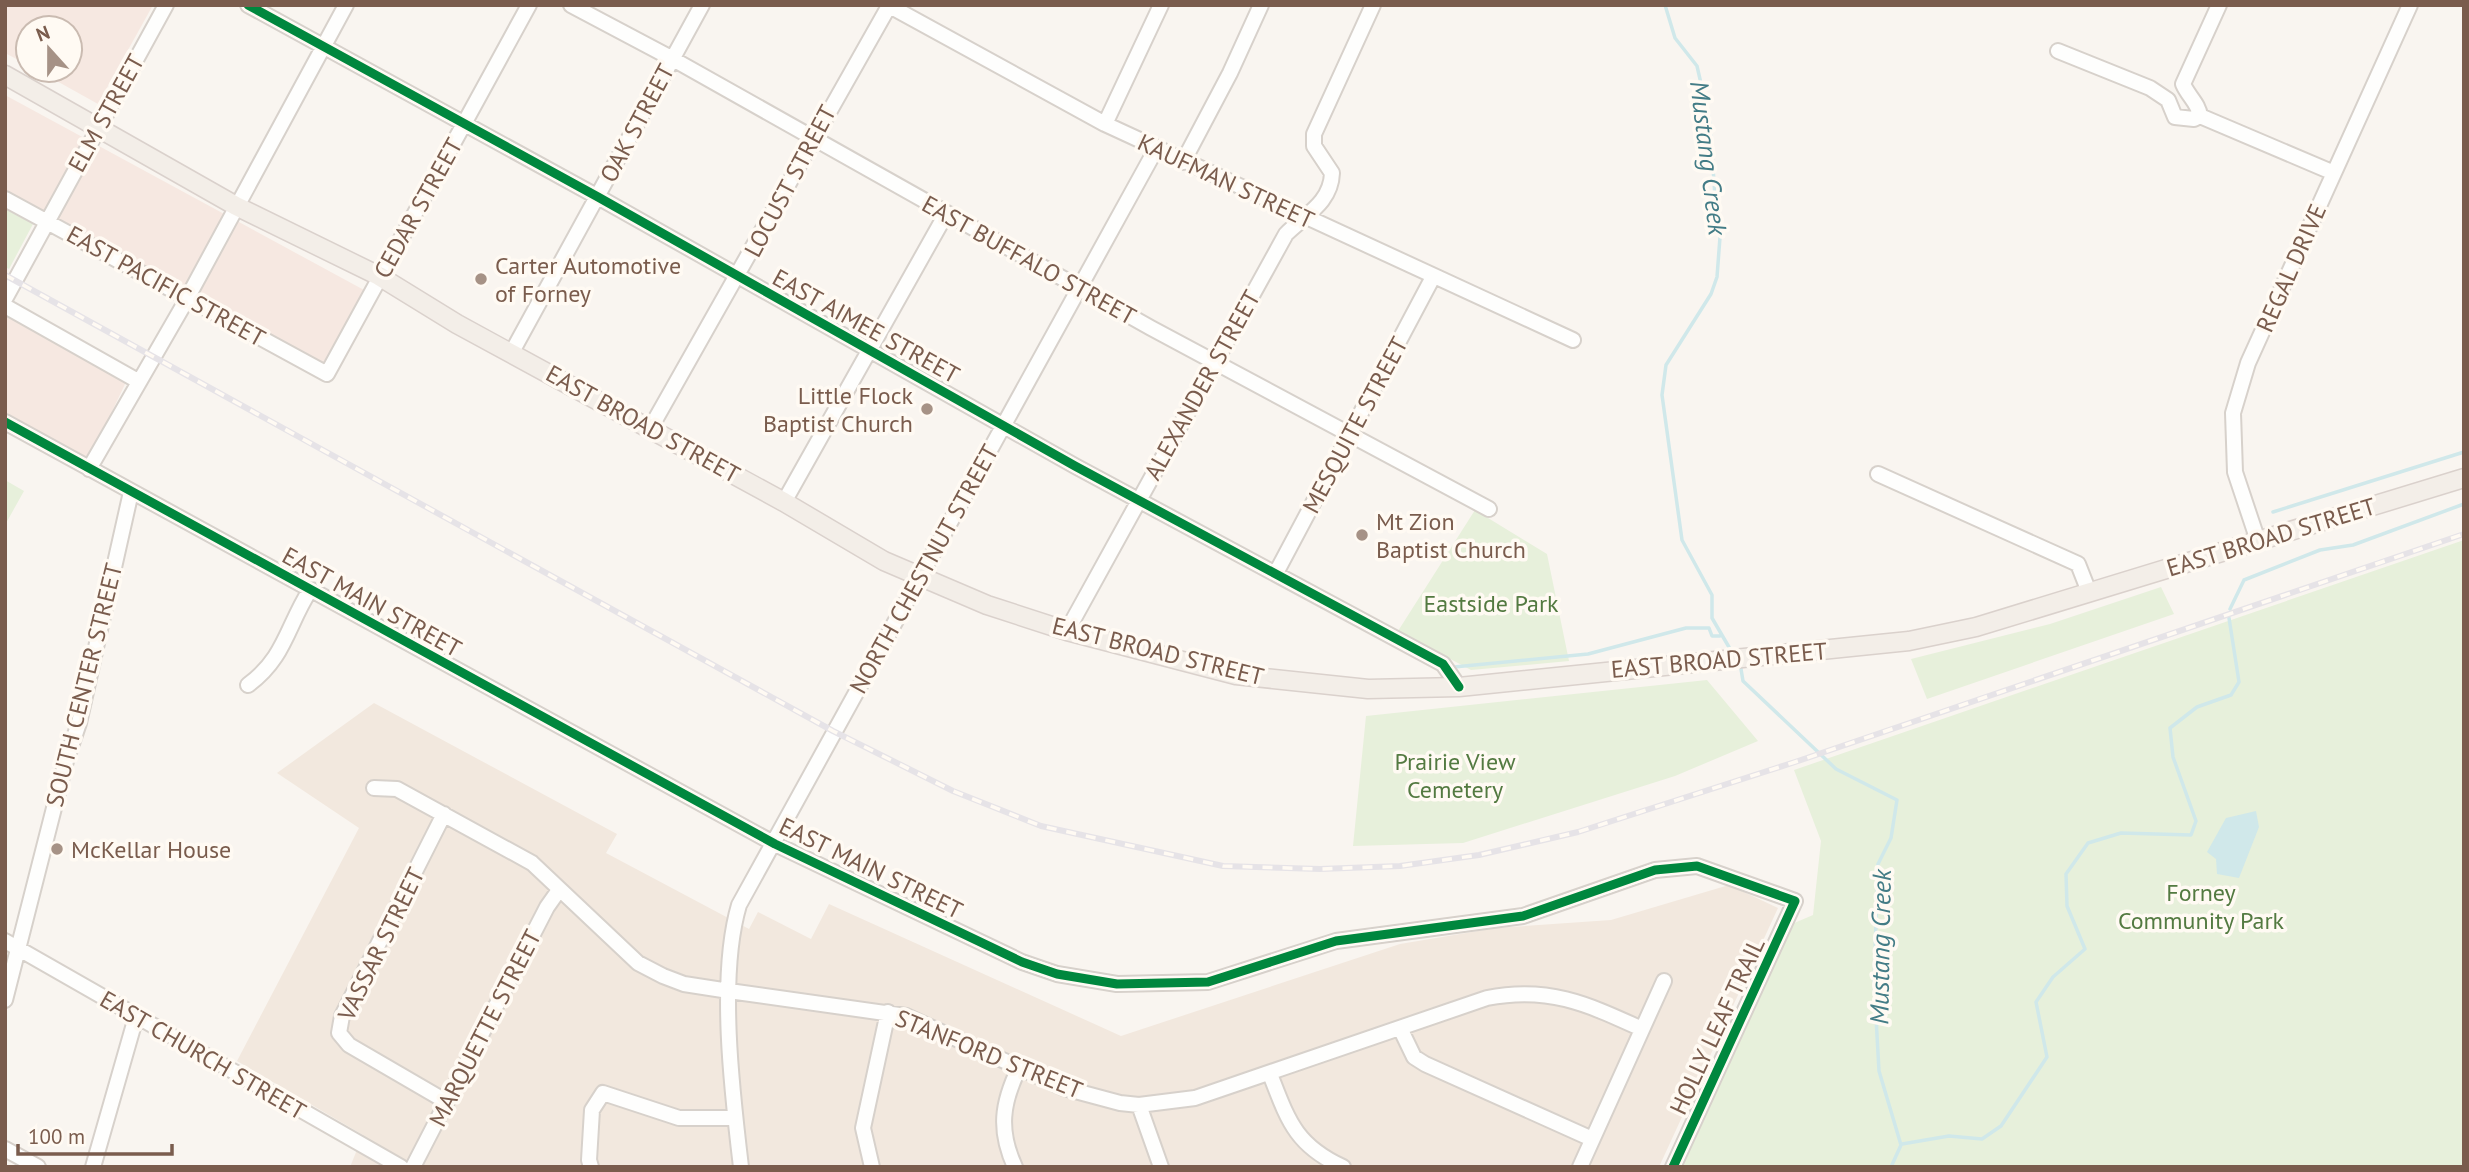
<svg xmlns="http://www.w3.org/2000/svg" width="2469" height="1172" viewBox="0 0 2469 1172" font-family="'PT Sans',sans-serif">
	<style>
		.residential { fill: #f2e8de }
		.commercial { fill: #f6e8e1 }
		.green { fill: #e7f0db }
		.water { fill: #d0e8ea }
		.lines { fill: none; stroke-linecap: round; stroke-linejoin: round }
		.stream { stroke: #d0e8ea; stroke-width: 3.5 }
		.minor-casing { stroke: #d7d1cb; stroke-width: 18 }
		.major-casing { stroke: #dad1cc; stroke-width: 21 }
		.minor { stroke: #fefefd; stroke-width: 14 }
		.major { stroke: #f3eee8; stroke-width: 18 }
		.rail-casing { stroke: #e6e3e7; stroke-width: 6 }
		.rail { stroke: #fffaf3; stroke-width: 3.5; stroke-dasharray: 10; stroke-linecap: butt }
		.cycleway-casing { stroke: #fffaf3; stroke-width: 13 }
		.cycleway { stroke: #00873e; stroke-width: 9 }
		.poi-dot { fill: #a69286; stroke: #fffaf3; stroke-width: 2.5 }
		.labels { text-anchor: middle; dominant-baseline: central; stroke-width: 7; stroke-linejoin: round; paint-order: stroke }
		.street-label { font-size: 24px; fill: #7a5c4d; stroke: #fffaf3 }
		.poi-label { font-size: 24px; fill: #7a5c4d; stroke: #fffaf3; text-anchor: start }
		.park-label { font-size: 24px; fill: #537a41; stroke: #fffaf3 }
		.water-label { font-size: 26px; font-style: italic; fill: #437c86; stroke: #fffaf3 }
	</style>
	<rect width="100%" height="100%" fill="#f9f5f0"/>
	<path class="residential" d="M374,703L617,834L606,853L749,929L758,912L811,939L829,904L1121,1036L1400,944L1496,928L1611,920L1729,885L1778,908L1659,1167H350L363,1135L237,1061L359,828L277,773Z"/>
	<path class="commercial" d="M5,5H153L98,104L37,70H70V28H28V65L5,53Z
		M5,95L364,290L323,364L5,196Z
		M5,313L126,382L89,460L5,413Z"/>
	<path class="green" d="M5,209L33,224L9,269L5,267Z
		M5,480L24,491L5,525Z
		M1475,510L1547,554L1569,661L1471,670L1398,631Z
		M2464,540V1167H1680L1792,924L1813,915L1821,841L1794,770Z
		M2161,587L2174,614L1927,699L1911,659L2050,624Z
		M1707,680L1758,741L1675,776L1463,843L1353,846L1366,716Z"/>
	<path class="water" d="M2256,811L2259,827L2239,878L2217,874L2216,859L2207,852L2226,818Z"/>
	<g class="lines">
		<path class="stream" d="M1665,5L1675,38L1697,66L1710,123L1715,197L1721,224L1717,277L1711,294L1666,365L1662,395L1682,540L1712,595V618L1733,654
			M2273,512L2464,452
			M2230,609L2244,580L2320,550L2353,545L2464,504
			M1740,663L1743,681L1836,769L1897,800L1891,838L1878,864L1874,981L1879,1071L1901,1145L1891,1167
			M1454,667L1588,654L1686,628H1709L1712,636H1720
			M1902,1144L1949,1136L1982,1139L2001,1126L2047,1057L2036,1002L2053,977L2085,949L2067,906L2066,874L2088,843L2121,833L2191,835L2196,821L2173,757L2170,728L2197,707L2231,695L2239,682L2229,618"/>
		<g class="minor-casing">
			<path id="minor" d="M248,5L598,197L1075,466L1443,664L1459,687
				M571,5L671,58L1151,328L1489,509
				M888,5L1105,124L1573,340
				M2058,51L2150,88L2168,100L2175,117L2194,119L2200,116L2334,173
				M2200,116C2199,104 2188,96 2183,84L2219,5
				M1105,124L1161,5
				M1183,162L1230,73L1261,5
				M5,199L327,374L529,5
				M5,299L166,5
				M5,306L138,381
				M512,352L702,5
				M5,422L775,844L1022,962L1057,974L1117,984L1208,982L1336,941L1523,916L1655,870L1697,866L1795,901L1673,1167
				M650,429L889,6
				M89,469L183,306L346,5
				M1878,474L2078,564L2089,592
				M784,502L946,214
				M2258,541L2235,472L2233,413L2248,363L2410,5
				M1276,573L1433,277
				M1067,631L1286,234C1305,215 1331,203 1332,173L1314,146V134L1373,5
				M248,685C285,658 287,626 310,590
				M374,788L397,789L532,863L638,963L663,976L684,984L729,991L906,1016L1064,1088L1120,1103L1139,1105L1195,1098L1487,998C1549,986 1587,1004 1642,1029
				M444,814L342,1016L339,1033L349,1045L447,1102
				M5,941L401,1167
				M5,1000L66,761L79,723L131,492
				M1400,1028L1414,1057L1425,1064L1592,1139
				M1270,1074C1288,1120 1295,1145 1343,1167
				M1139,1105L1161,1167
				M5,1149L38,1167
				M93,1167L136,1017
				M413,1167L547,907L559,890
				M591,1167L589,1160L592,1110L603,1093L679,1118H735
				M741,1167C732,1092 718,976 739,905L1156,149
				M872,1167L863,1128L888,1012
				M1015,1167C998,1130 1002,1103 1019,1068
				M1580,1167L1664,981"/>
		</g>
		<g class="major-casing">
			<path id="major" d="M5,75L236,206L379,276L457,324L784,502L884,561L987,605L1067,631L1236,675L1368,689L1459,687L1909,641L1976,627L2464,478"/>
		</g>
		<use href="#minor" class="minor"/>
		<use href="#major" class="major"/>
		<g class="rail-casing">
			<path id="rail" d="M5,275L833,731L953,791L1041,826L1223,866L1320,869L1400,866L1479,855L1578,832L1795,762L2464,534"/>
		</g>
		<use href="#rail" class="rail"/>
		<g class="cycleway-casing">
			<path id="cycleway" d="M248,5L598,197L1075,466L1443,664L1459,687
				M5,422L775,844L1022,962L1057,974L1117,984L1208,982L1336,941L1523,916L1655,870L1697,866L1795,901L1673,1167"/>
		</g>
		<use href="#cycleway" class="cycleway"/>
	</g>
	<g class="poi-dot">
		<circle cx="481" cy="279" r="7"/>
		<circle cx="927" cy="409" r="7"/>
		<circle cx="1362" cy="535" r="7"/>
		<circle cx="57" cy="849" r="7"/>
	</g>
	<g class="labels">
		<g class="street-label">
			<text transform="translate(106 113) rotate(-61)">ELM STREET</text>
			<text transform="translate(637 123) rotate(-62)">OAK STREET</text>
			<text transform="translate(790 181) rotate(-62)">LOCUST STREET</text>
			<text transform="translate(1226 181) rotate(25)">KAUFMAN STREET</text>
			<text transform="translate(418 208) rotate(-61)">CEDAR STREET</text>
			<text transform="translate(1029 260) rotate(29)">EAST BUFFALO STREET</text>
			<text transform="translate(2291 268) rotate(-66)">REGAL DRIVE</text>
			<text transform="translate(166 286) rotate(29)">EAST PACIFIC STREET</text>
			<text transform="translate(866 326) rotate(29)">EAST AIMEE STREET</text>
			<text transform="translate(1202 385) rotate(-61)">ALEXANDER STREET</text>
			<text transform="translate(643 424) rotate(29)">EAST BROAD STREET</text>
			<text transform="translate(1355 425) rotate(-62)">MESQUITE STREET</text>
			<text transform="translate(2271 537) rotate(-17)">EAST BROAD STREET</text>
			<text transform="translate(924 569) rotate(-61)">NORTH CHESTNUT STREET</text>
			<text transform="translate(372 602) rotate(29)">EAST MAIN STREET</text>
			<text transform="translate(1158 651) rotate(14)">EAST BROAD STREET</text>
			<text transform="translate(1719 660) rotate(-5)">EAST BROAD STREET</text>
			<text transform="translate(84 685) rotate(-76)">SOUTH CENTER STREET</text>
			<text transform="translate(871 868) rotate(26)">EAST MAIN STREET</text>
			<text transform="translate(381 944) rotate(-64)">VASSAR STREET</text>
			<text transform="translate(1717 1026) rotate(-65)">HOLLY LEAF TRAIL</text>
			<text transform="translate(485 1028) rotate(-63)">MARQUETTE STREET</text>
			<text transform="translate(989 1054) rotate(22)">STANFORD STREET</text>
			<text transform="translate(203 1055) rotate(30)">EAST CHURCH STREET</text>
		</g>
		<g class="poi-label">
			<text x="495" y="265">Carter Automotive<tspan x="495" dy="28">of Forney</tspan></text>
			<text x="913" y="395" text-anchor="end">Little Flock<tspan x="913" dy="28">Baptist Church</tspan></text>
			<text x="1376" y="521">Mt Zion<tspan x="1376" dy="28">Baptist Church</tspan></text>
			<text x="71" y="849">McKellar House</text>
		</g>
		<g class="park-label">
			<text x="1491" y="603">Eastside Park</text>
			<text x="1455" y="761">Prairie View<tspan x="1455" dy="28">Cemetery</tspan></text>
			<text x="2201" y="892">Forney<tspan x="2201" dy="28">Community Park</tspan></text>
		</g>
		<g class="water-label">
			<text transform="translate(1709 158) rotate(83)">Mustang Creek</text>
			<text transform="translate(1880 947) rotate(-89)">Mustang Creek</text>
		</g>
	</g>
	<rect width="2469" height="1172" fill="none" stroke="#7a5c4d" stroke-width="14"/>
	<g transform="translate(49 49) rotate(339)"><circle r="33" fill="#fffaf3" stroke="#cabbb1" stroke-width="2"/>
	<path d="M0-5L12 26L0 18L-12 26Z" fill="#a69286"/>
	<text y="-10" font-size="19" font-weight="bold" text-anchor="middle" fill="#7a5c4d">N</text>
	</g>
	<path d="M18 1144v10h154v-10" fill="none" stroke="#7a5c4d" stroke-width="3.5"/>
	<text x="28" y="1144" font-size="21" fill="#7a5c4d" stroke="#fffaf3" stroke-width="5" paint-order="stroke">100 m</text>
</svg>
